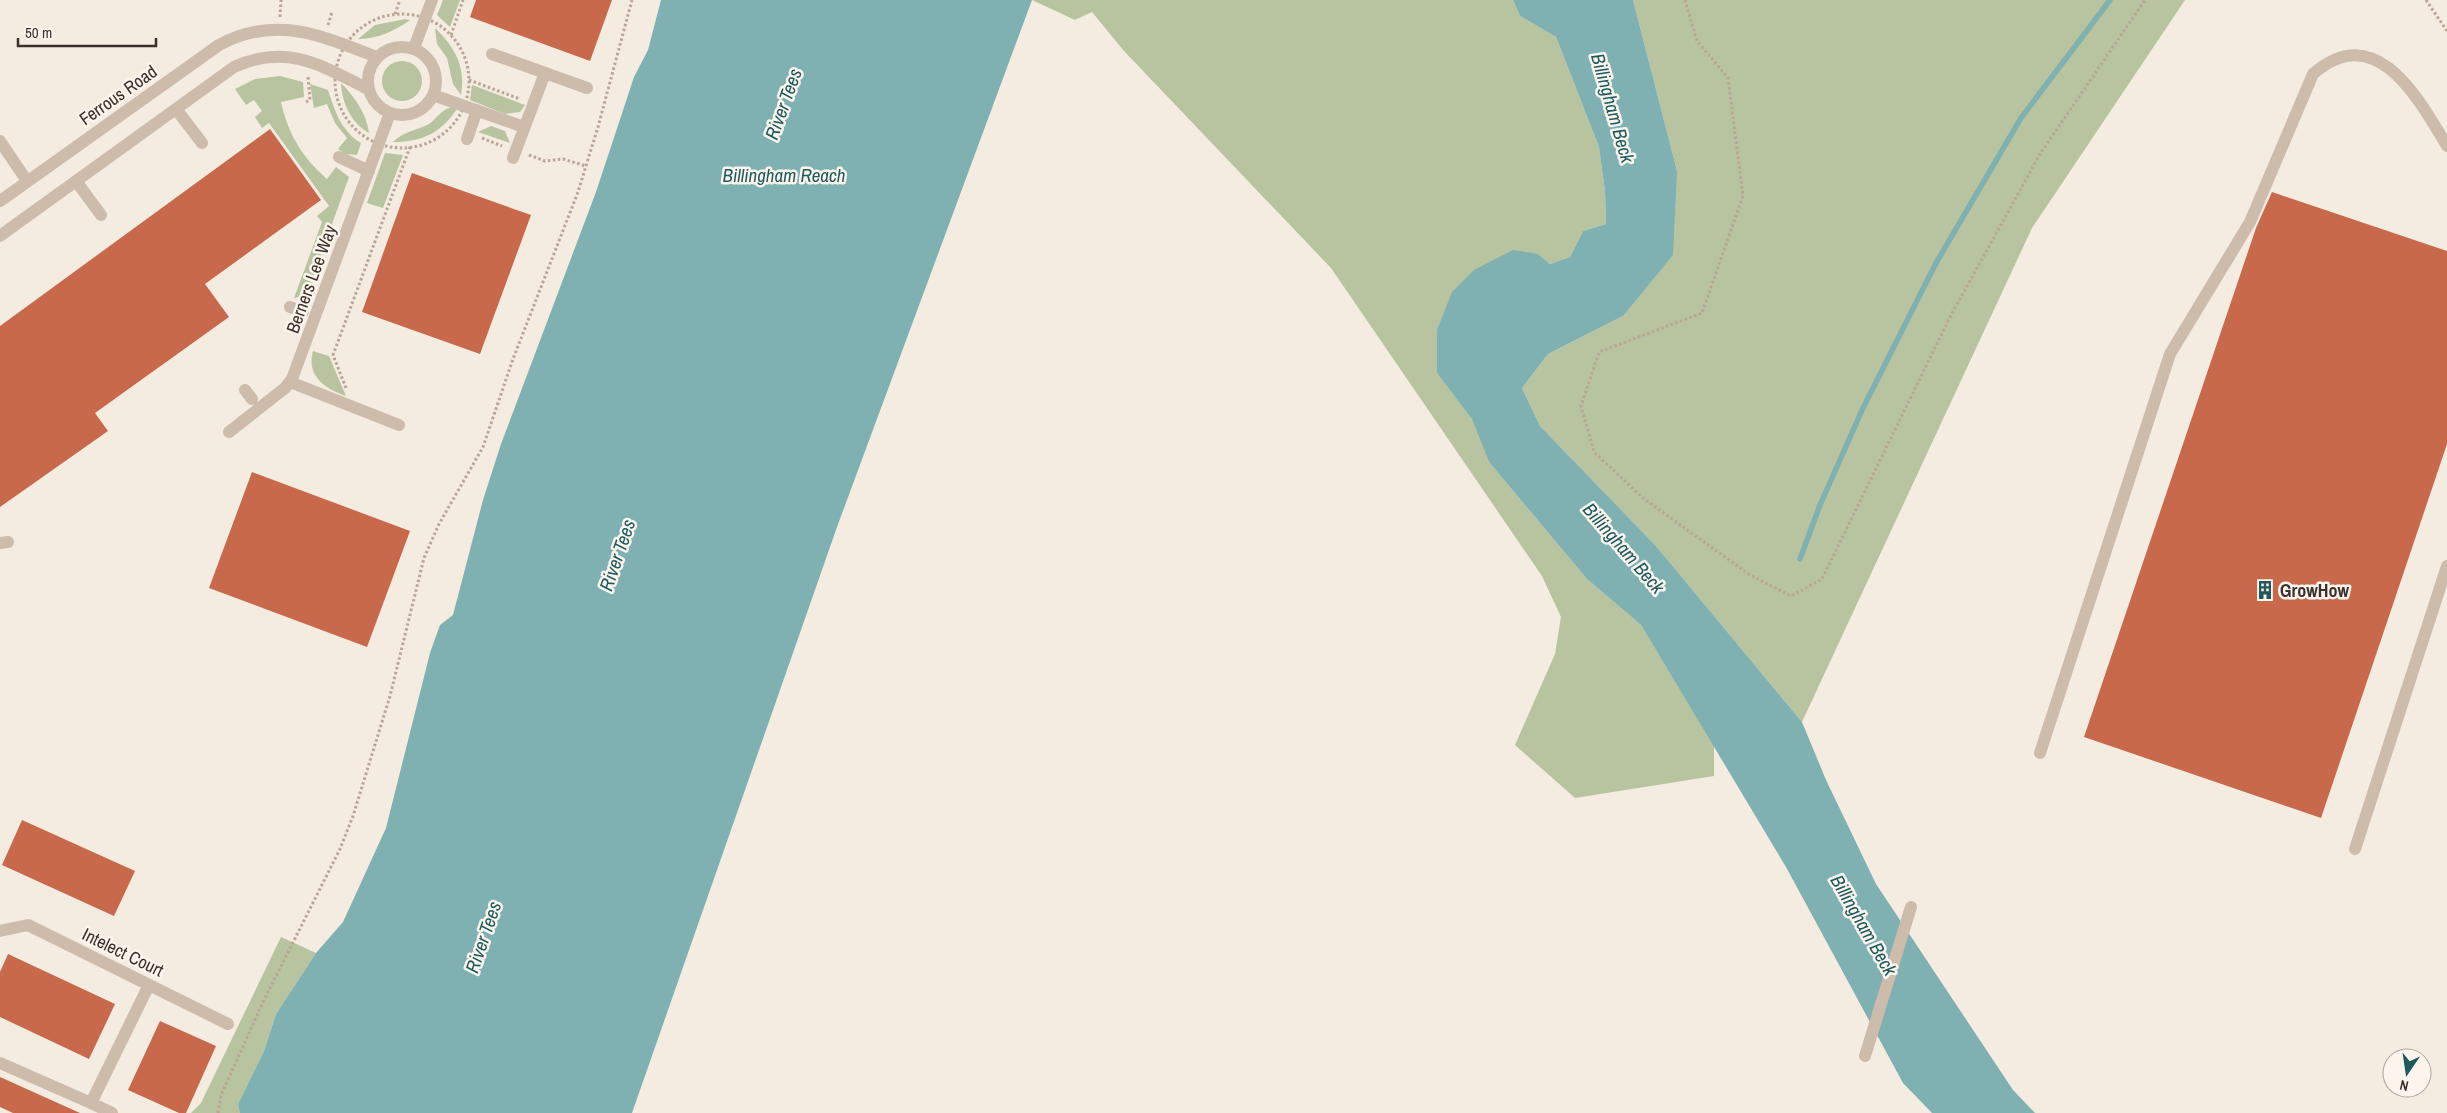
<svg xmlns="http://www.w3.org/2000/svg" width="2447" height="1113" viewBox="0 0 2447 1113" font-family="'Archivo Narrow',sans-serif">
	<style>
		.green { fill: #b8c4a0 }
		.water { fill: #7fb0b2 }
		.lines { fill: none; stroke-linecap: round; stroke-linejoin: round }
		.stream { stroke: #7fb0b2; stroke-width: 5.5 }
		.building { fill: #c8694b }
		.path { stroke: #b9a596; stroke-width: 3; stroke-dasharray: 2.5 2.5; stroke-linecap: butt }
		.minor { stroke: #cdbbac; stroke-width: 12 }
		.labels { text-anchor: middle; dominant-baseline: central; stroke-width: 5; stroke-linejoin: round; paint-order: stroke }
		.street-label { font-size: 18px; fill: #3b302b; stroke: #fbf5ee }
		.poi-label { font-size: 18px; font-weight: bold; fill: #3b302b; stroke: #fbf5ee; text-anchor: start }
		.water-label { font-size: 19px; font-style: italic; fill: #1f5a5e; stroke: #fbf5ee }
	</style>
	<rect width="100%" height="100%" fill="#f4ebe1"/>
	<path class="green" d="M443,0H460L450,27L437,15Z
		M1032,0H1513L1520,16L1556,37L1599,147L1605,191L1606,224L1583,231L1570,257L1550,264L1538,254L1437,373L1473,419L1489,462L1587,579L1641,625L1714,746V776L1575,798L1515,745L1555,654L1561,617L1542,576L1331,268L1124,51L1092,12L1075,20Z
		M1633,0H2185L2032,228L1802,722L1656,546L1540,426L1522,388L1548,354L1623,316L1677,171Z
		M405,19L410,20C395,31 377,39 358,39L375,25Z
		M435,28C455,47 466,67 461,95L453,84L447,58L437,44Z
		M382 81a20 20 0 1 1 40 0a20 20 0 1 1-40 0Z
		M280,76L303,82L304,97L281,102C288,134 302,157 327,179L336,167L349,177L306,296L294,298L322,222L317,216L329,206L269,123L262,128L255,117L262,111L254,100L246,105L235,89L255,79Z
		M341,83C354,96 367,114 369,133C351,123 342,103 341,83Z
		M310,84L328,90C335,111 341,131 361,143L357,155L346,154L338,149L347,138L335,123L327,104L314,108Z
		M472,85L525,105L520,112L505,114L470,100Z
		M452,107L457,109C441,133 422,142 393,142C404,131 416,131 429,124C437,118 441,110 452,107Z
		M491,126L505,131L510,143L478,132Z
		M385,153L403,155L383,208L367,203Z
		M313,351L329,356L346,396C325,389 306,376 313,351Z
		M281,937L316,953L276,1014L264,1051L238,1104L240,1113H191L201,1103Z"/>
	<path class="water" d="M661,0H1032L837,527L632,1113H240L238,1104L264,1051L276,1014L316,953L343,922L386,828L430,653L440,625L453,615L483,500L501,444L596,192L634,77L648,50Z
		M1513,0H1633L1677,171L1673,255L1623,316L1548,354L1522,388L1540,426L1656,546L1802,722L1826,780L1876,884L2013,1090L2035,1113H1932L1903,1083L1786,867L1641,625L1587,579L1489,462L1472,419L1437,373V330L1452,292L1474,270L1513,250L1538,254L1550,264L1570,257L1583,231L1606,224L1605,191L1599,147L1556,37L1520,16Z"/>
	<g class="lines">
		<path class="stream" d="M1800,559L1820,505L1863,408L1936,263L2021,118L2110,0"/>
	</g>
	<path class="building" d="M476,0H612L590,61L470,17Z
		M270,129L321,200L205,284L229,317L95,413L108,431L0,507V326Z
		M412,173L531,215L480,354L362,312Z
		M2272,192L2447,251V444L2321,818L2084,737L2256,228Z
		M252,472L410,531L367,647L209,588Z
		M22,820L135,871L114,916L2,865Z
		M8,954L115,1004L89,1059L0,1017V972Z
		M160,1021L216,1046L186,1113H179L128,1090Z
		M0,1077L80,1113H13L0,1107Z"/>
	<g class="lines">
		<path class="path" d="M1685,0L1697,41L1728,78L1743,196L1702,313L1599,352L1581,406L1594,452L1643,498L1750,575L1791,596L1822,579L1950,317L2040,154L2145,0
			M2426,0L2447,31
			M395,14L400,0
			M335 81a67 67 0 1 1 134 0a67 67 0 1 1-134 0Z
			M280,17L281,0
			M328,25L332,12
			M451,35L463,0
			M469,80L520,99
			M306,102L310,100L308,77
			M482,138L502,146
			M529,155L545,161L563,159L586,166
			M346,388L333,355L410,147
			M218,1113L221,1095L263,1002L340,849L353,816L390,696L424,558L439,524L483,447L513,359L578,192L598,127L632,0"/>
		<path class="minor" d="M368 81a34 34 0 1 1 68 0a34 34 0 1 1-68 0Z
			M414,48L432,0
			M492,54L587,88
			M433,95L524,127
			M176,109L202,143
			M467,139L477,110
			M0,141L27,181
			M339,157L369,171
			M513,158L545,73
			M76,181L101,215
			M0,201L219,45C277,14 321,36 377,57
			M0,236L234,67C286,43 321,65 368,89
			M290,307L303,312
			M290,382L399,425
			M245,390L252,399
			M229,432L285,388L292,379L390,113
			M0,543L8,542
			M2040,753L2170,354L2250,222L2313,74C2376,19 2418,98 2447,146
			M2355,849L2447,566
			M0,931L28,925L228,1024
			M1865,1056L1911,907
			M0,1063L91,1103L149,985
			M91,1103L112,1113"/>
	</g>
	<defs>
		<g id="building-bare" transform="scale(1.5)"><path d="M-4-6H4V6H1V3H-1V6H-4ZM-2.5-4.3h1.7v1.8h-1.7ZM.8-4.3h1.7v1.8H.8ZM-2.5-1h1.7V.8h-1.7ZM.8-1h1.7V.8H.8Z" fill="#1f5a5e" stroke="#fbf5ee" stroke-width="2.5" paint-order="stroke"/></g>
	</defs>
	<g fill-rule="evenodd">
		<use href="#building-bare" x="2265" y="590"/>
	</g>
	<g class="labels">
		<g class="street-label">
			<text transform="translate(118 95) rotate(-35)">Ferrous Road</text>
			<text transform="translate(311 279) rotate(-70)">Berners Lee Way</text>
			<text transform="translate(123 952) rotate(26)">Intelect Court</text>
		</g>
		<g class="poi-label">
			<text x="2280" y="590">GrowHow</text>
		</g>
		<g class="water-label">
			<text transform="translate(783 104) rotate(-70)">River Tees</text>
			<text transform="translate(1613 108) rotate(74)">Billingham Beck</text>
			<text x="784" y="175">Billingham Reach</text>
			<text transform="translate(1624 548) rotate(49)">Billingham Beck</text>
			<text transform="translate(617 555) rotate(-71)">River Tees</text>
			<text transform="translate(1864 925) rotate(60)">Billingham Beck</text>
			<text transform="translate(483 937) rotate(-71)">River Tees</text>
		</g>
	</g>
	<g transform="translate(2407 1073) rotate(193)"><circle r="24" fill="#fbf5ee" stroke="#aea6a0"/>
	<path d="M0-4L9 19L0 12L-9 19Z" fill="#1f5a5e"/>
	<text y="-8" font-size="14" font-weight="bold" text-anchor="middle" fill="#3b302b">N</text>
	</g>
	<path d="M18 38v8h138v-8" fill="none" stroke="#3b302b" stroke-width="2.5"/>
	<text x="25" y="38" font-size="15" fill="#3b302b" stroke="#fbf5ee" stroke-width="4" paint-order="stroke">50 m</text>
</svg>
